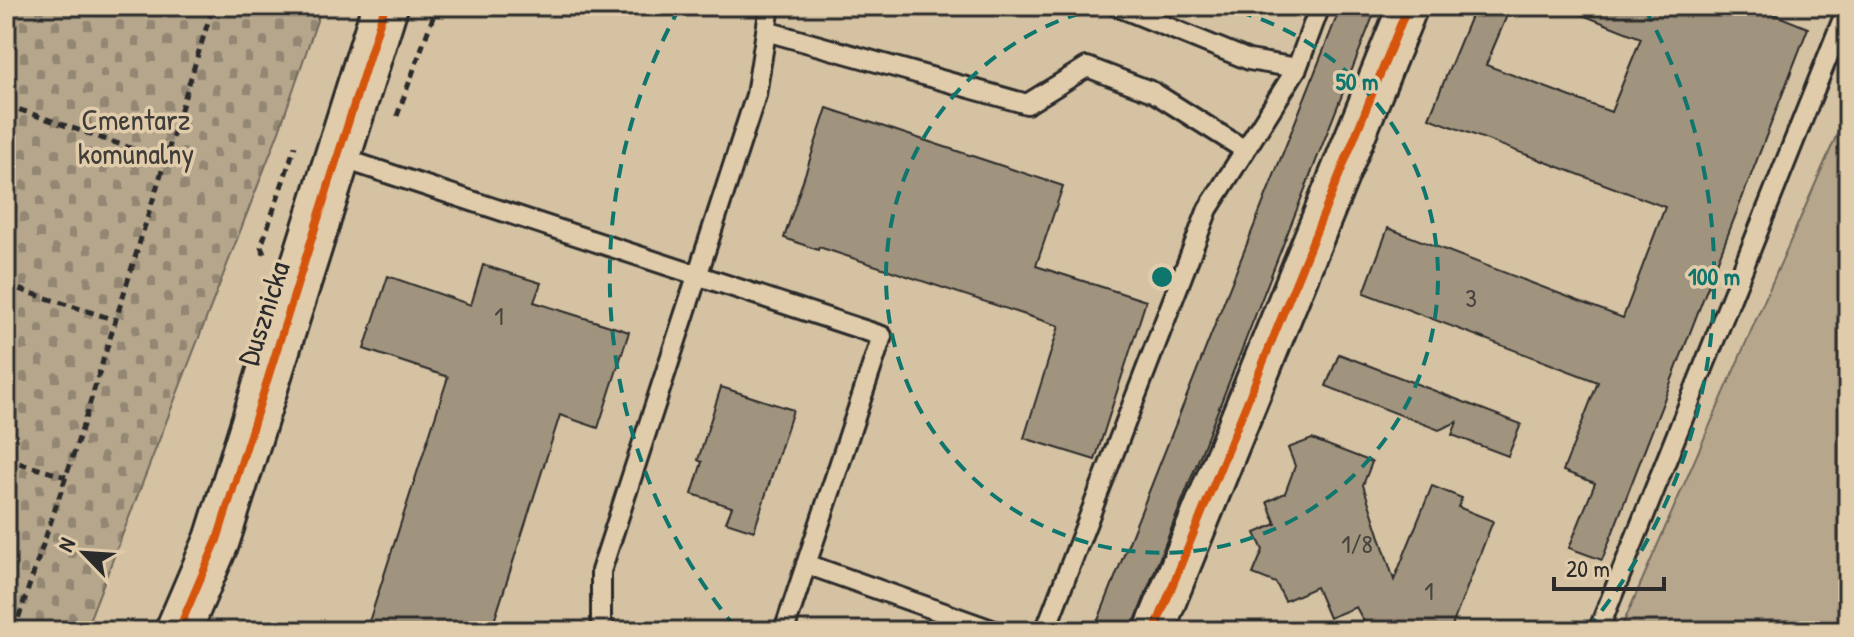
<svg xmlns="http://www.w3.org/2000/svg" width="1854" height="637" viewBox="0 0 1854 637" font-family="'Patrick Hand',sans-serif">
	<style>
		.green { fill: #b5a68c; stroke: #70685c; stroke-width: 2 }
		.cemetery { fill: url(#cemetery-stones); stroke: #70685c; stroke-width: 2 }
		.building { fill: #a1947e; stroke: #2b2b2b; stroke-width: 2 }
		.lines { fill: none; stroke-linecap: round; stroke-linejoin: round }
		.lane-casing { stroke: #2b2b2b; stroke-width: 24 }
		.street-casing { stroke: #2b2b2b; stroke-width: 44 }
		.secondary-casing { stroke: #2b2b2b; stroke-width: 50 }
		.path { stroke: #2b2b2b; stroke-width: 5; stroke-dasharray: 8 6; stroke-linecap: butt }
		.lane { stroke: #e0ccaa; stroke-width: 18 }
		.street { stroke: #e0ccaa; stroke-width: 38 }
		.secondary { stroke: #e0ccaa; stroke-width: 44 }
		.cycleway-casing { stroke: #e0ccaa; stroke-width: 13 }
		.cycleway { stroke: #d5540f; stroke-width: 8 }
		.ring { fill: none; stroke: #0f766e; stroke-width: 4; stroke-dasharray: 14 10 }
		.labels { text-anchor: middle; dominant-baseline: central; stroke-width: 7; stroke-linejoin: round; paint-order: stroke }
		.number-label { font-size: 26px; fill: #484540 }
		.park-label { font-size: 30px; fill: #403d3a; stroke: #e0ccaa }
		.street-label { font-size: 30px; fill: #2b2b2b; stroke: #e0ccaa }
		.centre { fill: #0f766e; stroke: #e0ccaa; stroke-width: 4 }
		.ring-label { font-size: 24px; text-anchor: middle; font-weight: bold; fill: #0f766e; stroke: #e0ccaa; stroke-width: 7; stroke-linejoin: round; paint-order: stroke }
	</style>
	<defs>
		<pattern id="cemetery-stones" width="16" height="16" patternUnits="userSpaceOnUse" patternTransform="scale(2)"><rect width="16" height="16" fill="#b5a68c"/><path d="M2 7V4a2 2 0 0 1 4 0v3zM10 15v-3a2 2 0 0 1 4 0v3z" fill="#938773"/></pattern>
	</defs>
	<rect width="100%" height="100%" fill="#d5c2a2"/>
	<filter id="ink" filterUnits="userSpaceOnUse"><feTurbulence type="fractalNoise" baseFrequency=".0125" numOctaves="2"/><feDisplacementMap in="SourceGraphic" scale="16" xChannelSelector="R" yChannelSelector="G"/><feConvolveMatrix kernelMatrix="1 2 1 2 8 2 1 2 1" color-interpolation-filters="sRGB"/></filter>
	<g filter="url(#ink)">
		<path class="green" d="M1848,109V631H1620Z"/>
		<path class="cemetery" d="M6,6H322L279,131L85,631H6Z"/>
		<path class="building" d="M1341,6H1377L1131,631H1118L1097,623Z
			M1475,6H1511L1486,65L1611,112L1641,38L1565,8V6H1753L1808,28L1602,560L1569,548L1595,483L1563,471L1598,382L1364,293L1388,228L1623,318L1665,207L1429,118Z
			M827,108L1063,186L1036,266L1146,301L1095,460L1024,438L1059,326L819,247L818,250L784,238Z
			M483,265L541,283L534,302L629,332L598,428L560,415L491,631H366L448,377L364,349L388,276L471,305Z
			M1339,354L1521,424L1508,456L1452,435L1457,422L1439,430L1326,386Z
			M721,387L793,410L754,531L726,522L732,507L692,494L702,462L698,460Z
			M1312,439L1372,462L1363,485L1394,580L1432,486L1462,498L1458,507L1493,521L1450,631H1369L1356,607L1329,618L1316,587L1285,601L1276,583L1253,574L1263,550L1255,533L1276,524L1267,502L1285,493L1295,466L1288,448Z"/>
		<g class="lines">
			<g class="lane-casing">
				<path id="lane" d="M1116,6L1249,60L1297,68L1320,6
					M766,31L1027,104L1087,67L1153,92L1245,150
					M338,157L882,336L784,631
					M806,564L995,631
					M607,631L601,622V571L756,95L770,6
					M1045,631L1208,209L1297,68
					M1598,631L1848,6"/>
			</g>
			<g class="street-casing">
				<path id="street" d="M1154,631L1408,6"/>
			</g>
			<g class="secondary-casing">
				<path id="secondary" d="M178,631L217,540L385,6"/>
			</g>
			<path class="path" d="M6,105L165,160
				M397,116L437,6
				M264,254L261,247L295,146
				M6,285L115,320
				M6,459L66,477
				M14,631L80,435L213,6"/>
			<use href="#lane" class="lane"/>
			<use href="#street" class="street"/>
			<use href="#secondary" class="secondary"/>
			<g class="cycleway-casing">
				<path id="cycleway" d="M178,631L217,540L385,6
					M1154,631L1408,6"/>
			</g>
			<use href="#cycleway" class="cycleway"/>
		</g>
	</g>
	<g class="ring">
		<path d="M1215 6A276 276 0 1 1 1109 6"/>
		<path d="M736 628A552 552 0 0 1 679 9M1645 9A552 552 0 0 1 1588 628"/>
	</g>
	<g class="labels">
		<g class="number-label">
			<text x="1471" y="297">3</text>
			<text x="499" y="315">1</text>
			<text x="1357" y="543">1/8</text>
			<text x="1429" y="590">1</text>
		</g>
		<g class="park-label">
			<text x="136" y="119">Cmentarz<tspan x="136" dy="34">komunalny</tspan></text>
		</g>
		<g class="street-label">
			<text transform="translate(263 313) rotate(-72)">Dusznicka</text>
		</g>
	</g>
	<circle cx="1162" cy="277" r="12" class="centre"/>
	<g class="ring-label">
		<text x="1357" y="90">50 m</text>
		<text x="1714" y="285">100 m</text>
	</g>
	<rect width="1854" height="637" fill="none" stroke="#e0ccaa" stroke-width="32"/>
	<rect x="16" y="16" width="1822" height="605" fill="none" stroke="#2b2b2b" stroke-width="3" filter="url(#ink)"/>
	<g transform="translate(84 553) rotate(295)" stroke="#e0ccaa" stroke-width="6" paint-order="stroke">
	<path d="M0-6L14 30L0 20L-14 30Z" fill="#2b2b2b"/>
	<text y="-12" font-size="22" font-weight="bold" text-anchor="middle" fill="#2b2b2b">N</text>
	</g>
	<path d="M1554 577v12h110v-12" fill="none" stroke="#2b2b2b" stroke-width="4"/>
	<text x="1566" y="577" font-size="24" fill="#2b2b2b" stroke="#e0ccaa" stroke-width="6" paint-order="stroke">20 m</text>
</svg>
